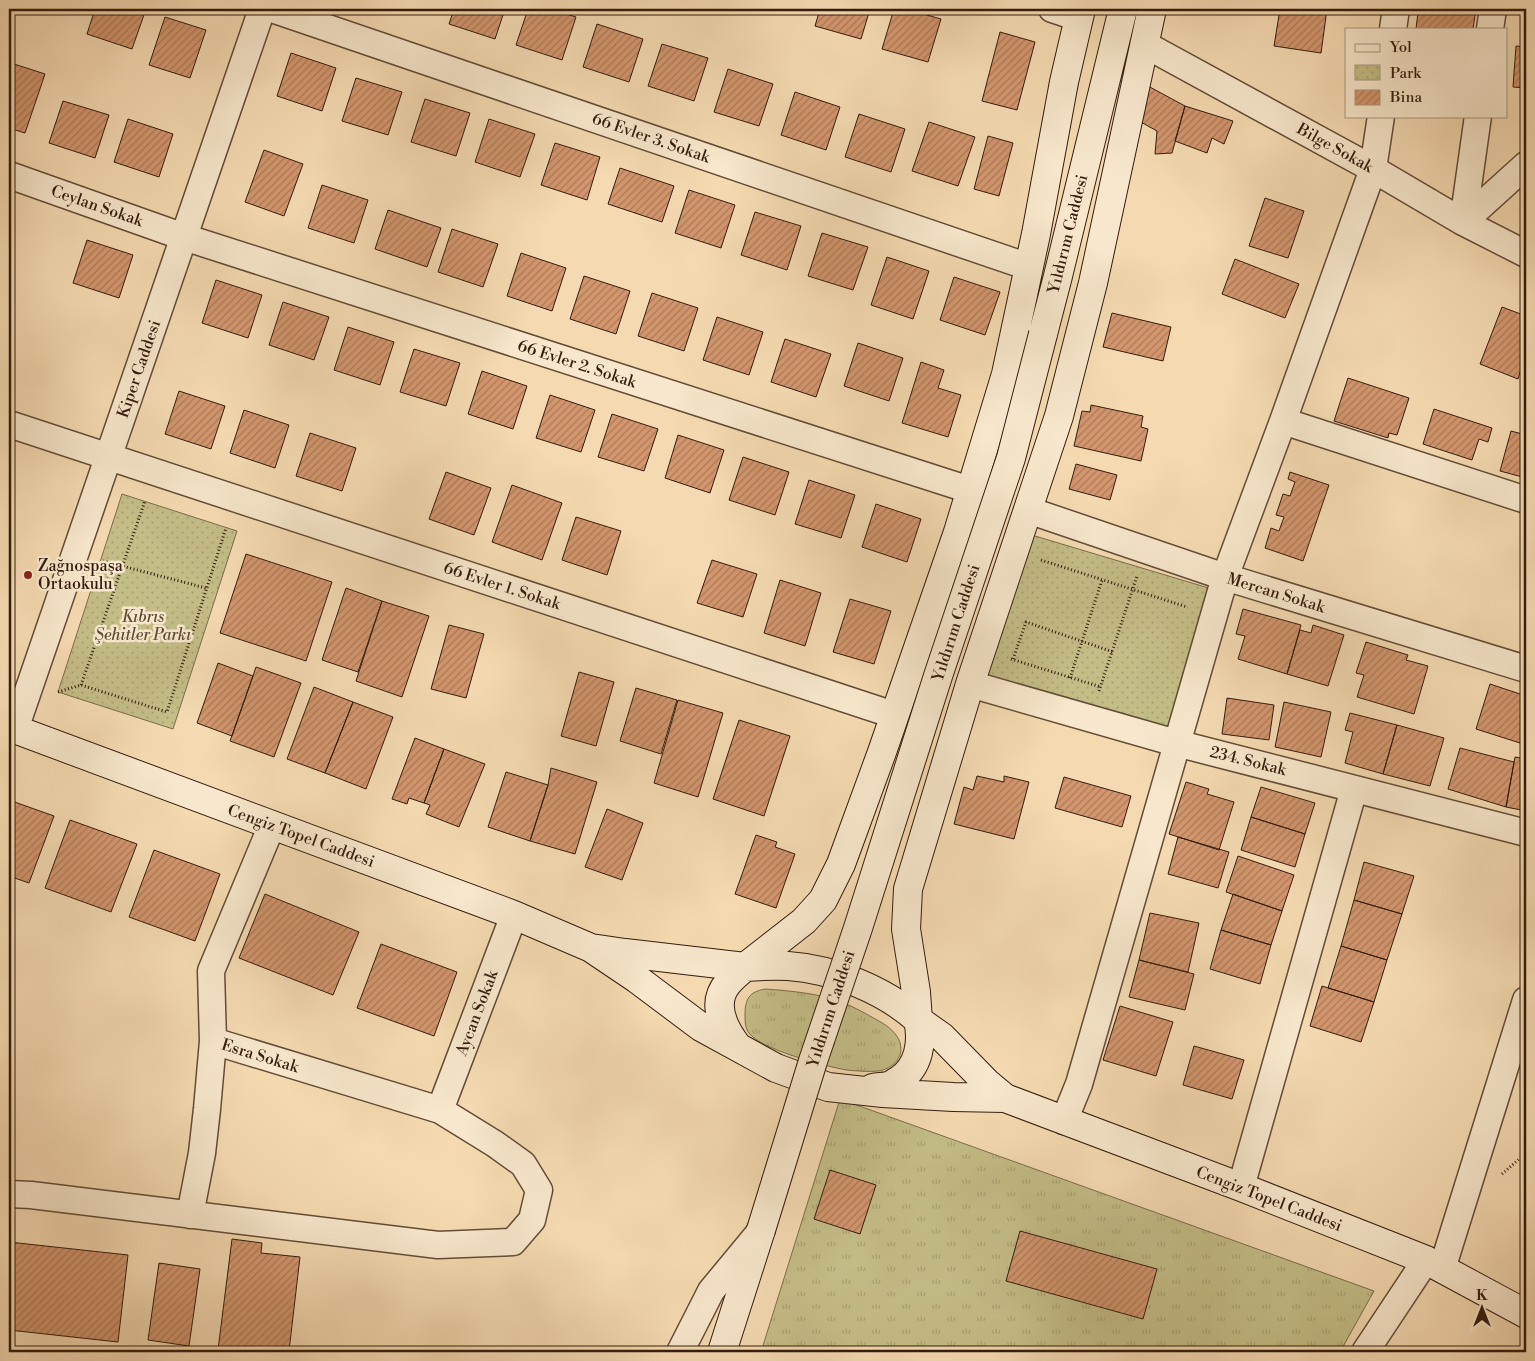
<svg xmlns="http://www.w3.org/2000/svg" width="1535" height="1361" viewBox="0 0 1535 1361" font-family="'Libre Bodoni',serif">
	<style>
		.grass { fill: url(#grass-tufts); stroke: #7c6c4a }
		.park { fill: url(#park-dots); stroke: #7c6c4a }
		.building { fill: url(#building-hatch); stroke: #341c0f }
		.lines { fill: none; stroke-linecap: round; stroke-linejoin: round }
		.street-casing { stroke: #644c38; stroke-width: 29 }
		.secondary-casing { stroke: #341c0f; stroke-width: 30 }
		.path { stroke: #341c0f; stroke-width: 3; stroke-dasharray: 1 2.5; stroke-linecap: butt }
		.street { stroke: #f8e7cc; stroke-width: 26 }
		.secondary { stroke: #f8e7cc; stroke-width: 28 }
		.secondary-bridge-casing { stroke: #341c0f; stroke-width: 30; stroke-linecap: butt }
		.secondary-bridge { stroke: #f8e7cc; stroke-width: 28 }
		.poi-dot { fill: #8f2418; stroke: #f8e7cc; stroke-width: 2 }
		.labels { text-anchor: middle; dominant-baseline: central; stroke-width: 5; stroke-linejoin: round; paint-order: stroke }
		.street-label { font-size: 16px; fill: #341c0f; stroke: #f8e7cc }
		.poi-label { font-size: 16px; fill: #341c0f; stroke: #f8e7cc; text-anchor: start }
		.park-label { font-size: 16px; font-style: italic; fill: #5f4c33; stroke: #f8e7cc }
	</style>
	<defs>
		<pattern id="grass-tufts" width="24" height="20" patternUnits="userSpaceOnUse" patternTransform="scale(1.25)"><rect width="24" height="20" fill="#c4bd86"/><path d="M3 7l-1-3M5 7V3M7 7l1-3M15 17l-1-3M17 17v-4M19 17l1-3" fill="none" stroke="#a9a272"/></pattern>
		<pattern id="park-dots" width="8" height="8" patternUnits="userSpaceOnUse" patternTransform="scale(1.25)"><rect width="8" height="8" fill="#c4bd86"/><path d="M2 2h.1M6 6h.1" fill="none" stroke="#a9a272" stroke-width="1.8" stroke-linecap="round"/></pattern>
		<pattern id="building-hatch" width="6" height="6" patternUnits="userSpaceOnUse" patternTransform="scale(1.25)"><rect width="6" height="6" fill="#d3966d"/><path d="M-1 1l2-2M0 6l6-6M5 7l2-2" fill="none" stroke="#ac7a58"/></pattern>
	</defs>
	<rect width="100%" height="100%" fill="#f5dab1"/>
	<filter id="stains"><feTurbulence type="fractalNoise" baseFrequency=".004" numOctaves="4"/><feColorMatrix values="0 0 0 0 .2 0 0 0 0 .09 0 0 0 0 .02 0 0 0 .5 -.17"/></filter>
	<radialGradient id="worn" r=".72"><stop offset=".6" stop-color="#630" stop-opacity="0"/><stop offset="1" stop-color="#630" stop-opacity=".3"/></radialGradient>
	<path class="grass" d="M765,989C791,991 819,993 843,1003C855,1007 866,1014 877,1020C885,1024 895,1031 899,1040C906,1056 893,1069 878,1071C868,1072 857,1071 847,1070C827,1067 760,1049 749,1033C745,1028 745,1021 745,1015C745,999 749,992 765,989Z
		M840,1099L1374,1291L1340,1352H761Z"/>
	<path class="park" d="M122,494L237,531L173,729L58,692Z
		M1025,533L1212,589L1168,733L982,678Z"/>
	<path class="building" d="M95,9H146L132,49L87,34Z
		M454,9H505L495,39L449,24Z
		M528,9H551L576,17L562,60L516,45Z
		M820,9H870L861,39L815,26Z
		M894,9H906L941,19L928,62L882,49Z
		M1280,9H1327L1321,53L1274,46Z
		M1427,9H1476L1473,29H1416L1418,12L1427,13Z
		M165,17L206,30L190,78L149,65Z
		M597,24L643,39L629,82L583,67Z
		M1000,32L1035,42L1017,110L982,101Z
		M662,44L708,58L694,101L648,86Z
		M1516,46L1526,47V88L1513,87Z
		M291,53L336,68L322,111L277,96Z
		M11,63L45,74L25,133L9,128V69Z
		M728,69L773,84L759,126L714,112Z
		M356,78L402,92L388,135L342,121Z
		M1148,86L1185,106L1172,153L1155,154L1157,131L1139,121Z
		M795,92L840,107L826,150L781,135Z
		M425,99L470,113L456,156L411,142Z
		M63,101L109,115L95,158L49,143Z
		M1185,106L1233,121L1224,144L1212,138L1207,153L1175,141Z
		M859,114L905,129L891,172L845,157Z
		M128,119L173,134L159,177L114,162Z
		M489,119L535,134L520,177L475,162Z
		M929,122L975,137L958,186L912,171Z
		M988,136L1013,143L999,196L974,189Z
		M555,143L600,157L587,200L541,185Z
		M264,150L303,164L284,216L245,202Z
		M620,168L674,186L662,222L608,204Z
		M322,185L368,200L354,243L308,228Z
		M689,190L735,205L721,248L675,233Z
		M1265,198L1304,211L1288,258L1249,246Z
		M388,210L441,228L427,267L375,249Z
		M755,212L801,226L787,270L741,255Z
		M452,229L498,244L483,287L438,272Z
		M822,233L868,247L853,290L808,276Z
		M87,240L133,255L119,298L73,283Z
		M521,253L566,268L552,311L507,296Z
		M887,257L929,271L913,319L871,305Z
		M1235,259L1299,284L1285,318L1222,294Z
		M584,276L630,291L616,334L570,319Z
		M954,277L1000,292L985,335L940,320Z
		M216,280L262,295L248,338L202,323Z
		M652,293L698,308L684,351L638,336Z
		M283,302L329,317L314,360L269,345Z
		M1502,307L1526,316V375L1520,372L1518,379L1480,364Z
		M1112,313L1171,327L1163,361L1103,347Z
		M717,317L763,332L749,375L703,360Z
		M348,327L394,342L380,385L334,370Z
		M785,339L831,354L816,397L771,382Z
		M858,343L903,358L889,401L844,386Z
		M414,349L460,363L446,406L400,392Z
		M921,362L944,370L938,388L961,395L948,437L902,423Z
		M482,371L527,386L513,429L468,414Z
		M1348,378L1409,398L1397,435L1389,433L1388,438L1334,421Z
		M179,391L225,406L211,449L165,434Z
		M550,395L595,410L581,452L536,438Z
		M1091,405L1143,416L1141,427L1148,429L1141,461L1074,446L1082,411L1090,412Z
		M1434,409L1492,428L1488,442L1479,439L1472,460L1423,444Z
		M244,410L289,425L275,468L230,453Z
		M612,414L658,429L644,471L598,457Z
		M1511,431L1526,435V478L1500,471Z
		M310,433L356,448L342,491L296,476Z
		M678,435L724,450L710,493L665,478Z
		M743,457L789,472L775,515L729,500Z
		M1076,464L1117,475L1110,500L1069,489Z
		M446,472L491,488L474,535L429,519Z
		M1290,472L1329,485L1303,561L1265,548L1271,528L1279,531L1284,517L1276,515L1283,494L1290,496L1295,482L1288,479Z
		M809,480L855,495L841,538L795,524Z
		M512,485L562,503L542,560L492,542Z
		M876,504L921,519L907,562L862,547Z
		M576,517L621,531L607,575L562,560Z
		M246,554L332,582L306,661L220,633Z
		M712,560L757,574L743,617L697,603Z
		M780,580L821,593L805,646L764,633Z
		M346,588L382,601L358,672L322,660Z
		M850,599L891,611L874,664L833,652Z
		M382,601L429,616L402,697L356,681Z
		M1243,609L1301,625L1287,674L1238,659L1245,636L1236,634Z
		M449,625L484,634L466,698L431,689Z
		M1313,625L1344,635L1328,686L1287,674L1300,630L1311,633Z
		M1366,642L1408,655L1406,660L1428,666L1414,714L1357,697L1364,675L1356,673Z
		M218,663L253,676L232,736L197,723Z
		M256,667L301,683L274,757L230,741Z
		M579,672L614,682L596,746L561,736Z
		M1490,684L1526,696V723L1520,743L1476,729Z
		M314,687L353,702L325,773L287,759Z
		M636,688L677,700L661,754L620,741Z
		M1227,698L1274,705L1269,740L1222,734Z
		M678,700L723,713L698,797L654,783Z
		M353,702L393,717L366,789L325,773Z
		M1284,702L1331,712L1321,757L1275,747Z
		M1350,713L1397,725L1383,774L1345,763L1353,732L1345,730Z
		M739,720L790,736L764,816L713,799Z
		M1526,723V745L1520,743Z
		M1397,725L1444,738L1430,786L1383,774Z
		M415,738L444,749L424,803L409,798L407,804L392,799Z
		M1460,748L1514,762L1506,807L1448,789Z
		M444,749L485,764L459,827L426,814L430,805L424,803Z
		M1515,757L1526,759V811L1506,807Z
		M551,768L597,782L575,854L530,841L548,785Z
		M506,772L548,785L530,841L488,827Z
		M977,776L1004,782V776L1029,782L1014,839L954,824L964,787L973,790Z
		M1064,777L1131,796L1122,827L1055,808Z
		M1186,782L1209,789L1207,794L1234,802L1219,850L1169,834Z
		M1261,787L1315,803L1305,834L1251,817Z
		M9,800L54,816L29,883L9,876Z
		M607,809L643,823L622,880L585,867Z
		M1251,817L1305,834L1295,867L1241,850Z
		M70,820L137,844L111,912L45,888Z
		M756,835L777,842L775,847L795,854L776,908L735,894Z
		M1178,837L1229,852L1218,888L1168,874Z
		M154,850L220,874L195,941L129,917Z
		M1238,856L1294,875L1282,911L1226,892Z
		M1364,862L1414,876L1402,914L1354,900Z
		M265,894L359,932L333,995L239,958Z
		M1233,894L1282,911L1271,945L1221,930Z
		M1354,900L1402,914L1387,960L1341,946Z
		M1150,913L1199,923L1188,972L1139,960Z
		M1221,930L1271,945L1260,984L1210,969Z
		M381,944L457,972L434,1036L357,1008Z
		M1341,946L1387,960L1374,1002L1328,988Z
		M1139,960L1194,974L1185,1010L1129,997Z
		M1322,986L1374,1002L1361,1042L1310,1026Z
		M1120,1006L1173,1022L1156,1076L1103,1060Z
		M1194,1046L1244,1060L1232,1099L1183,1085Z
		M830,1170L876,1185L860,1234L814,1219Z
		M1020,1231L1157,1269L1143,1319L1006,1281Z
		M232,1239L262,1243L261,1253L300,1257L289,1351L270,1349V1352H236L218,1350Z
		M9,1242L128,1255L118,1342L9,1330Z
		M159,1263L200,1269L189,1346L148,1340Z"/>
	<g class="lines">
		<g class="street-casing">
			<path id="street" d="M272,9L1029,267
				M1052,9L1079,18
				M1393,29L1396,9
				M1490,29L1493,9
				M1144,44L1373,169L1463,222L1526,254
				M9,175L184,237L970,490
				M1463,222L1478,116
				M1463,222L1526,165
				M1283,421L1526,500
				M9,424L894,715
				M1028,510L1225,577L1526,669
				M970,684L1176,743L1526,833
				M15,729L262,9
				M440,1110L514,915
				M1064,1121L1079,1084L1225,577L1283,421L1373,169L1381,116
				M1241,1187L1354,789
				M9,1194L31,1195L438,1245L513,1242L532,1220L539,1190L523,1164L495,1144L440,1110L213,1041L211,971L272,825
				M190,1215L202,1153L207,1109L213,1041
				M1442,1269L1526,1000
				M680,1352L711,1291L759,1233
				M1365,1352L1426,1260"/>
		</g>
		<g class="secondary-casing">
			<path id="secondary" d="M1152,9L1093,283L1059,416L970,684L908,889L906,929L916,992L918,1020L942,1037L987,1083L1005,1098L1241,1187L1426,1260L1526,1314
				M1043,334L1058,276L1123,9
				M9,727L514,915L591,948L637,979L701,1027L776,1068L828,1087L883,1093L953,1097L1005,1098
				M591,948L625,953L745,967L804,921L823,900L841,864L882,752L958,532L1006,374L1036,234L1064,82L1081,9
				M738,1047C724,1029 710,1004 728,983C733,977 739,972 745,967C759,966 774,965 788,966C833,969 885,990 918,1020C923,1042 919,1067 899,1080C895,1082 892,1085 888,1086C883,1087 878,1087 873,1088
				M722,1352L761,1230"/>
		</g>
		<path class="path" d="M1041,560L1187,607
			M103,561L206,588
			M1011,659L1101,687
			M1013,659L1026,622L1113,652
			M1070,678L1102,580
			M81,685L145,501
			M1099,691L1137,576
			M58,692L81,685L167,712L226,528
			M1502,1174L1526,1153"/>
		<use href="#street" class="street"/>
		<use href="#secondary" class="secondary"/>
		<g class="secondary-bridge-casing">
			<path id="secondary-bridge" d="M761,1230L813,1061L858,928L938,676L1011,458L1043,334"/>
		</g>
		<use href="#secondary-bridge" class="secondary-bridge"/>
	</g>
	<circle class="poi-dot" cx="28" cy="575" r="5"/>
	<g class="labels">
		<g class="street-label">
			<text transform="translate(651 138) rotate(19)">66 Evler 3. Sokak</text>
			<text transform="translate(1335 148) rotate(29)">Bilge Sokak</text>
			<text transform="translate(97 206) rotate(19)">Ceylan Sokak</text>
			<text transform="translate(1068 234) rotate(-76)">Yıldırım Caddesi</text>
			<text transform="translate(577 364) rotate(18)">66 Evler 2. Sokak</text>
			<text transform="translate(139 369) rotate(-71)">Kiper Caddesi</text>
			<text transform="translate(502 586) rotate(18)">66 Evler 1. Sokak</text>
			<text transform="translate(1276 593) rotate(17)">Mercan Sokak</text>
			<text transform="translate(956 623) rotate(-72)">Yıldırım Caddesi</text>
			<text transform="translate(1248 761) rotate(14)">234. Sokak</text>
			<text transform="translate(301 836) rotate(20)">Cengiz Topel Caddesi</text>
			<text transform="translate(831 1009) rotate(-72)">Yıldırım Caddesi</text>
			<text transform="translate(477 1013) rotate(-69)">Aycan Sokak</text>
			<text transform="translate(260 1056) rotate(17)">Esra Sokak</text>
			<text transform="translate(1269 1199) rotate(21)">Cengiz Topel Caddesi</text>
		</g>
		<g class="poi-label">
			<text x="38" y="566">Zağnospaşa<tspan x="38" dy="18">Ortaokulu</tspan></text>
		</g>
		<g class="park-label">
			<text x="143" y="617">Kıbrıs<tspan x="143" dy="18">Şehitler Parkı</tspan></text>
		</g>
	</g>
	<rect width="1535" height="1361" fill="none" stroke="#f5dab1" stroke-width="30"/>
	<rect x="10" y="10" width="1515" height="1341" fill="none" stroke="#341c0f" stroke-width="2.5"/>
	<rect x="15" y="15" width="1505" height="1331" fill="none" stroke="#341c0f"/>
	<rect x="1345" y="28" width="162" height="90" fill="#f8e7cc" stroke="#aa9680"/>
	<rect x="1355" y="44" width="25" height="8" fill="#f8e7cc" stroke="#aa9680"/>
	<text x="1390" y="52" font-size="15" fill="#341c0f">Yol</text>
	<rect x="1355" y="65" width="25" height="15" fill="url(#park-dots)" stroke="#aa9680"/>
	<text x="1390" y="78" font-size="15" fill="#341c0f">Park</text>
	<rect x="1355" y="90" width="25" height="15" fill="url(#building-hatch)" stroke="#aa9680"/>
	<text x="1390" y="102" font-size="15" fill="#341c0f">Bina</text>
	<g transform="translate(1482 1308)" stroke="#f8e7cc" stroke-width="4" paint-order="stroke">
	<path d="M0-4L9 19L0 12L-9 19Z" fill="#341c0f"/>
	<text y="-8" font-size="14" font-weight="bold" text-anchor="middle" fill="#341c0f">K</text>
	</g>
	<rect width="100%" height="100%" filter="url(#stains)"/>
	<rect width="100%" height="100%" fill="url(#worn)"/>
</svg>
